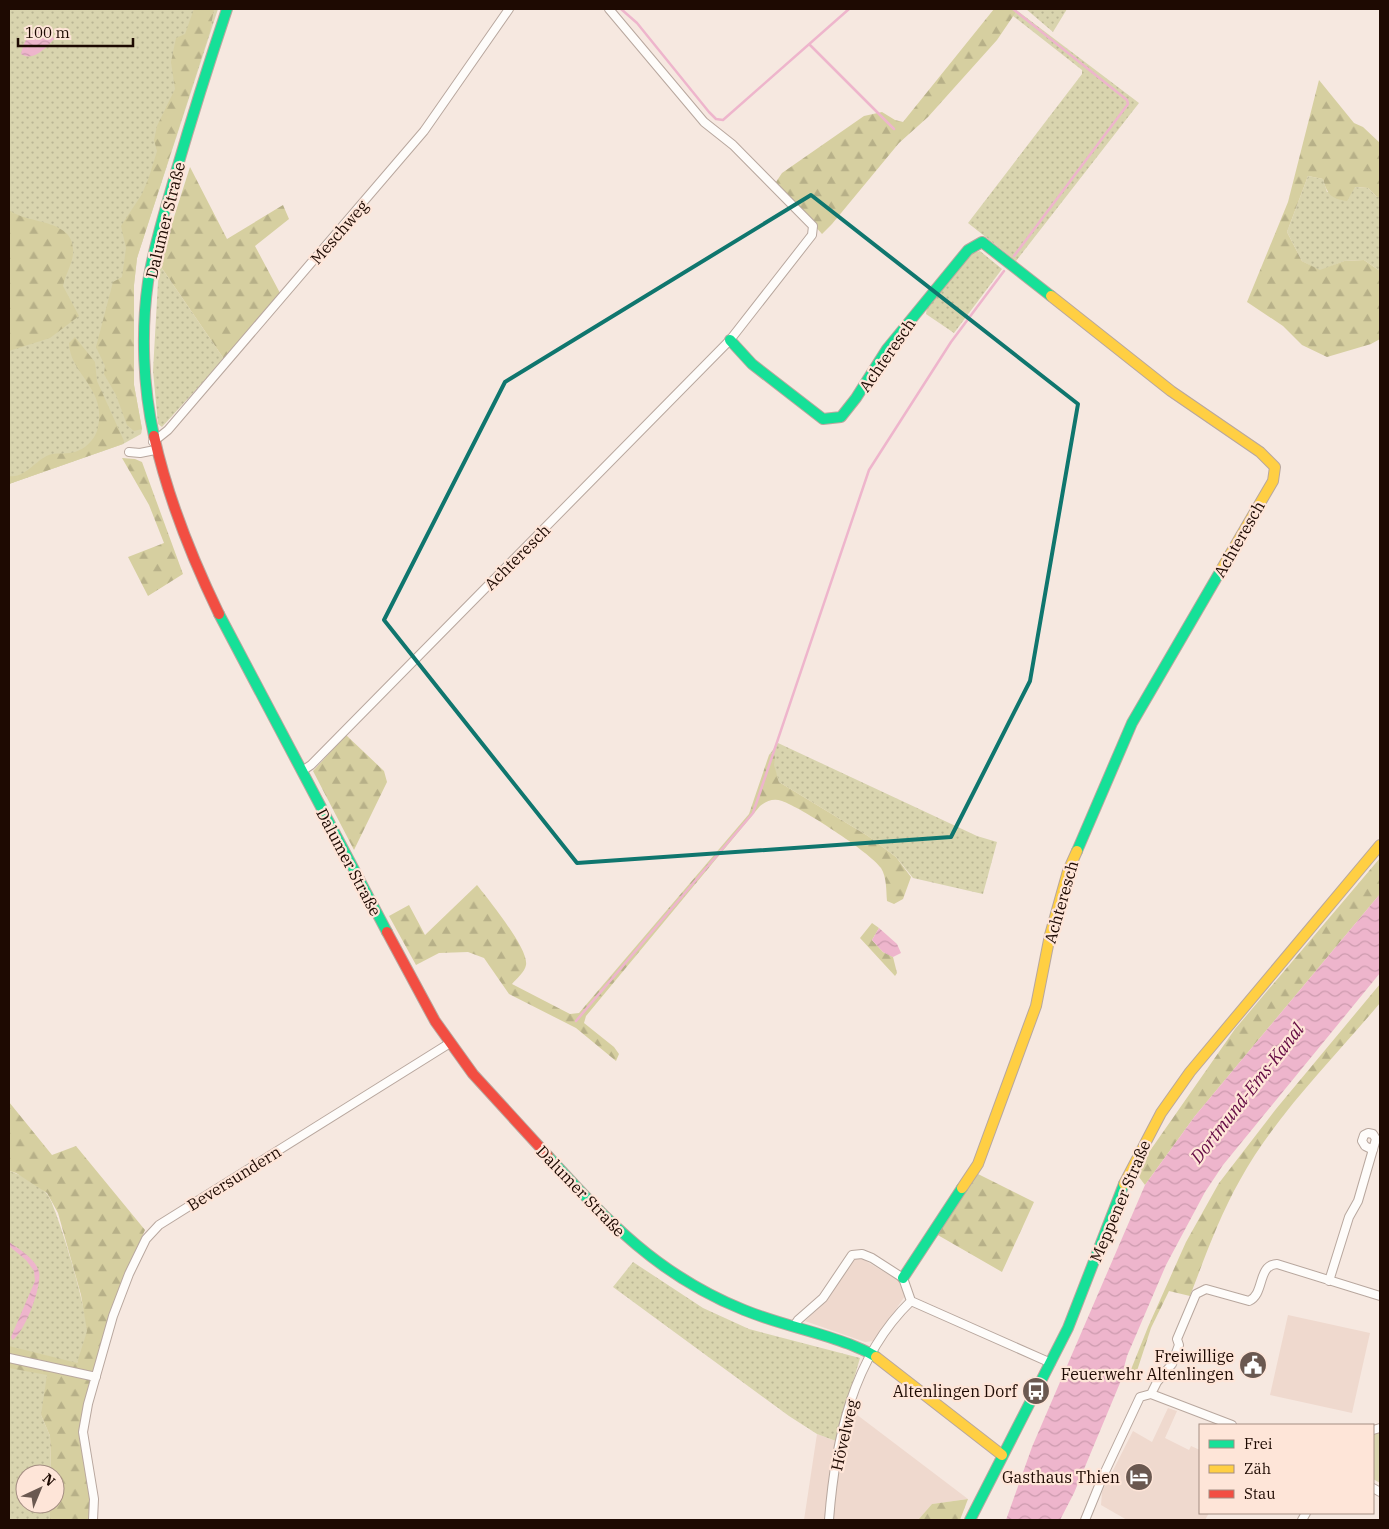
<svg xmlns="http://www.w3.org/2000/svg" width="1389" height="1529" viewBox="0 0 1389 1529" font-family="'IBM Plex Serif',serif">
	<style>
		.built { fill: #efd9ce }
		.grass { fill: url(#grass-dots) }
		.forest { fill: url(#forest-firs) }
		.green { fill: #d9d4ae }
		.water { fill: url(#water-waves) }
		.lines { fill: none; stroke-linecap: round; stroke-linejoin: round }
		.stream { stroke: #eeb5cc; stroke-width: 2.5 }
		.street-casing { stroke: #b8a79e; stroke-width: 10 }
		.fast-casing { stroke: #b8a79e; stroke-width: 12 }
		.slow-casing { stroke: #b8a79e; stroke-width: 12 }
		.jam-casing { stroke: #b8a79e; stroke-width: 12 }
		.street { stroke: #fefcfa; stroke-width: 8 }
		.fast { stroke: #16e098; stroke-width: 10 }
		.slow { stroke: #ffcf43; stroke-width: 10 }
		.jam { stroke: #f24e42; stroke-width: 10 }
		.marked { fill: none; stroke: #0f766e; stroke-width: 4; stroke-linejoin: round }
		.labels { text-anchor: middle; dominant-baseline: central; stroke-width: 4.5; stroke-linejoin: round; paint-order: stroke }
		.street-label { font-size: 16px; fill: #1e0a02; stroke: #fee5d8 }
		.poi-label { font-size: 16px; fill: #1e0a02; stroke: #fee5d8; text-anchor: end }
		.water-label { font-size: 18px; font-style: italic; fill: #640a43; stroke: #fee5d8 }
	</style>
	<defs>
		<pattern id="grass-dots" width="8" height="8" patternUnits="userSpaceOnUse" patternTransform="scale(1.25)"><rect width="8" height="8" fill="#d9d4ae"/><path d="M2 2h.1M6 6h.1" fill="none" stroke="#bab594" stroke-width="1.8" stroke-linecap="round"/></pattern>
		<pattern id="forest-firs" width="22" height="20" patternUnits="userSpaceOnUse" patternTransform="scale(1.25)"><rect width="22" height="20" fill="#d6cfa0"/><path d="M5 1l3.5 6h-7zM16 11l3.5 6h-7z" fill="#b7b088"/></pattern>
		<pattern id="water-waves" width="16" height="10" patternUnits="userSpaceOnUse" patternTransform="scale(1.25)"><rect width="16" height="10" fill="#eeb5cc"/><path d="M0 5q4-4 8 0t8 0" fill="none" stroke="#cc9aae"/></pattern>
	</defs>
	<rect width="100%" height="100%" fill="#f6e8e0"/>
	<path class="built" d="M859,1257L898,1280L905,1296L874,1341L865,1342L805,1321L823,1304L852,1260Z
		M1288,1315L1370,1333L1352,1413L1270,1395Z
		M1168,1408L1177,1411L1165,1438L1189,1450L1191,1446L1200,1450V1513H1209L1205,1520H1127L1101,1505L1102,1492L1133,1431L1152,1442Z
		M852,1411L968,1499L932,1504L918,1520H804L817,1434L836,1441L846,1436Z"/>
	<path class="grass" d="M9,9H218L137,258L134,285V385L142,429L141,434L123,444L9,484Z
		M1015,9L1139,103L1016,261L968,223L1082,74V70L1013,16Z
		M1026,9H1067L1053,32Z
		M1308,176L1323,179L1327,192L1354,187L1368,188L1377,197H1380V271L1364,260L1344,261L1320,271L1302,261L1287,232Z
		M980,251L1002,269L954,333L926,314L927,307L970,254Z
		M159,264L224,359L162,427L158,424L153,371Z
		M778,743L977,836L997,842L983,894L913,878L896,857L868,836L779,782L769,755Z
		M9,1171C20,1174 40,1185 47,1194C57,1206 89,1317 87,1332C83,1364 59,1390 41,1415L50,1436L51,1474H25V1504H50V1520H9Z
		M633,1262L703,1308L749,1329L860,1358L836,1441L817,1434L789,1416L613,1287Z"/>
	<path class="forest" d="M194,9H214L210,31L137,258L134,285V385L142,429L134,431L127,425L116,395L104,374L105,366L96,347L113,282L122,277L126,248L121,226L142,194L149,177L157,151L154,140L157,126L175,89L171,62L176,38L185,34Z
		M994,9H1015L1016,12L997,40L928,117L899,143L832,224L822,234L776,182L782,173L864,116L882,112L895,120L903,122Z
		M1319,80L1354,123L1363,127L1380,143V197H1377L1368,188L1355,187L1347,201C1331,199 1327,194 1323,179L1308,176L1287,232L1302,261L1320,270L1344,261L1364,260L1380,271V339L1371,344L1327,357L1302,345L1283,326L1247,302L1288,202Z
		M190,167L227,239L283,205L289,219L255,246L280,293L224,359L159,264Z
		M9,210C28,225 76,218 73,253C73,263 65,275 63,286L79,316L50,338L9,351Z
		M75,337L95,362L97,381L124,441L123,444L9,484V476C26,479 36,458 52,454C59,453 68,454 75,452C85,449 94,440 97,431C109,388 70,376 69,343Z
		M122,458L135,459L142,462L183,574L148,596L128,557L164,543L149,505Z
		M346,735L384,771L387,782L354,850L313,771Z
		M773,753L775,757L774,765L779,782L868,836L896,857L911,877L903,899L894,904L887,901C886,890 887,878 881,868C870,852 800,807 782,801C773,798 767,801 760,806L586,1016L584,1023L614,1047L619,1054L616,1061L576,1028L509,994L484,958L468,952L439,953L416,965L389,916L409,905L425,935L477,885C488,899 529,949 526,965C525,972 516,979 512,984L570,1014L579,1013L749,814L769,755Z
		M1380,858V894L1195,1116L1145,1185L1136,1173L1140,1165L1235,1029Z
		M872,923L879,928L872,940L883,952L893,957L897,973L895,976L860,938Z
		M1380,984V1003C1334,1058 1274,1117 1240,1180C1219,1217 1205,1257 1190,1296L1169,1291L1151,1328L1134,1380L1130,1372L1148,1327L1186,1242L1219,1183L1276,1109Z
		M9,1102L52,1155L76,1146L145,1230L126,1273L80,1434L89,1486L90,1520H50V1504H55V1474H51L50,1436L41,1415L47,1375L9,1368V1346L77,1363L87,1331L81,1295L58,1213L47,1193L16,1173L9,1171Z
		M976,1173L1034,1202L1002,1272L936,1234Z
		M968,1499L960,1520H918L932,1504Z"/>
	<path class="green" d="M1380,1433V1483L1373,1479V1434Z"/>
	<path class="water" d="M42,30L51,34L54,39C46,48 33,62 21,54C24,41 28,33 42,30Z
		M1380,894V973L1223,1165L1205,1192L1166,1265L1127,1356L1120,1383L1074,1493L1060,1520H1006L1032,1447L1145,1185L1195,1116Z
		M879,928L897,944L901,953L893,957L883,952L872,940Z
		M9,1242C19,1249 36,1259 39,1272C42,1287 25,1331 13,1340L11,1337L35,1281L34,1271L26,1260L9,1246Z"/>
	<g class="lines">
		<path class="stream" d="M621,9L637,23L709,112L716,119L723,120L849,9
			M1013,9L1127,100L1128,104L1014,256
			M810,45L894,129
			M576,1021L753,813L869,470L951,342L1004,271"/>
		<g class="street-casing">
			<path id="street" d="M153,442L168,430L424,131L509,9
				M129,452L140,453L155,450
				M302,771L311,765L730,340L812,235L813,226L733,145L704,122L609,9
				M1329,1281L1349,1217L1358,1201L1376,1139L1373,1134L1368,1133L1364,1135L1362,1141L1365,1146L1373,1150
				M794,1326L798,1320L823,1298L852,1255L862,1254L872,1258L903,1278L911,1301
				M9,1358L96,1377
				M1151,1394L1157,1382L1172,1364L1179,1345L1177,1339L1196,1294L1206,1289L1249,1301C1265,1294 1257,1265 1277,1264L1380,1296
				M1373,1430L1380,1428
				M1373,1488L1380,1492
				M93,1520L94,1499L83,1432L88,1404L113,1316L129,1274L146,1239L159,1225L450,1043
				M829,1520C835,1442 852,1358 911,1301L1051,1363
				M1085,1520L1103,1476L1140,1397L1151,1394L1232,1425
				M1302,1520L1306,1513"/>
		</g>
		<g class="fast-casing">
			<path id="fast" d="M730,340L752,364L823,419L841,417L856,398L887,349L968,250L982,242L1051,296
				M154,436C143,387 141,331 148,282C154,244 166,208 176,172C192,117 209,63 227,9
				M219,614L387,932
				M1077,851L1132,723L1221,570
				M548,1156C608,1222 659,1276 744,1310C778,1324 815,1331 849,1344C858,1348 868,1351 876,1357
				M903,1278L962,1188
				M970,1520L1068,1328L1124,1184"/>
		</g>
		<g class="slow-casing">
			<path id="slow" d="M1051,296L1171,391L1260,452L1275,467L1273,481L1221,570
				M1124,1184L1161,1113L1190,1072L1380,845
				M962,1188L978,1164L1036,1006L1050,935L1068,871L1077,851
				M876,1357L1002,1455"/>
		</g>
		<g class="jam-casing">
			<path id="jam" d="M154,436C168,499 191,556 219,614
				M387,932L435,1021L473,1074L548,1156"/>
		</g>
		<use href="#street" class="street"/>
		<use href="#fast" class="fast"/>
		<use href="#slow" class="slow"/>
		<use href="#jam" class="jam"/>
	</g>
	<path class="marked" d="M811,195L1078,404L1030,681L951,837L577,863L384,620L505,382Z"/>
	<defs>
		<g id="civic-disc" transform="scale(1.4375)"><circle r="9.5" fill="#6a5850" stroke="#fee5d8"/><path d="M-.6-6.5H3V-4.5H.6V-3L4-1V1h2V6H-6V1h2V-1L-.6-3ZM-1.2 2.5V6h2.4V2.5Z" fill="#fff"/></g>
		<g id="bus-disc" transform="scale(1.4375)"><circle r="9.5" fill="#6a5850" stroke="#fee5d8"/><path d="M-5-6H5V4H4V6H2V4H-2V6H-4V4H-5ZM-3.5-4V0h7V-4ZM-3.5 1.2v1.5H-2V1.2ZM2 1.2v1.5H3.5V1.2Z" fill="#fff"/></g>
		<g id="hotel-disc" transform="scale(1.4375)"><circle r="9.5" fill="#6a5850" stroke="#fee5d8"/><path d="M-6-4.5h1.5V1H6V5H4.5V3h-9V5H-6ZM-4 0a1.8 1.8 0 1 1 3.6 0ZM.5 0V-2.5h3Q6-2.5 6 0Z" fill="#fff"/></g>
	</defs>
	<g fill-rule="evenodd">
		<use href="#civic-disc" x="1253" y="1365"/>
		<use href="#bus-disc" x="1036" y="1391"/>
		<use href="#hotel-disc" x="1139" y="1477"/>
	</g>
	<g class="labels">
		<g class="street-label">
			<text transform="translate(165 220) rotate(-76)">Dalumer Straße</text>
			<text transform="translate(339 232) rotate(-49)">Meschweg</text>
			<text transform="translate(887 355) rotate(-55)">Achteresch</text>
			<text transform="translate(1239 539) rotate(-60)">Achteresch</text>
			<text transform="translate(517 557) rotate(-45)">Achteresch</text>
			<text transform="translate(349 862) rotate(62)">Dalumer Straße</text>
			<text transform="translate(1061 902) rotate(-74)">Achteresch</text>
			<text transform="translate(234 1178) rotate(-32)">Beversundern</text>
			<text transform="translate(581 1191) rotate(46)">Dalumer Straße</text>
			<text transform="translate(1120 1201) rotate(-67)">Meppener Straße</text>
			<text transform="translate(844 1435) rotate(-77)">Hövelweg</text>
		</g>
		<g class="poi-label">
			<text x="1234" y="1356">Freiwillige<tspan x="1234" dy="18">Feuerwehr Altenlingen</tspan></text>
			<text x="1017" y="1391">Altenlingen Dorf</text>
			<text x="1120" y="1477">Gasthaus Thien</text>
		</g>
		<g class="water-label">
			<text transform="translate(1247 1093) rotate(-52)">Dortmund-Ems-Kanal</text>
		</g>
	</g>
	<rect width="1389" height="1529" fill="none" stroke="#1e0a02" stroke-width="20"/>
	<rect x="1199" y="1424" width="175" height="90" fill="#fee5d8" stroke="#a48d82"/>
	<rect x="1209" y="1440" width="25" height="8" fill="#16e098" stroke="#a48d82"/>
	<text x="1244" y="1449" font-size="15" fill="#1e0a02">Frei</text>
	<rect x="1209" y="1465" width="25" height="8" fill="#ffcf43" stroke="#a48d82"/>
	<text x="1244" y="1474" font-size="15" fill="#1e0a02">Zäh</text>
	<rect x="1209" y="1490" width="25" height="8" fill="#f24e42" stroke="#a48d82"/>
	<text x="1244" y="1499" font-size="15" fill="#1e0a02">Stau</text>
	<g transform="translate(40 1489) rotate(44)"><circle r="24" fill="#fee5d8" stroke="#a48d82"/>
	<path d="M0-4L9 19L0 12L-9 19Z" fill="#6a5850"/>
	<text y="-8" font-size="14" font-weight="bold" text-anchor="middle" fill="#1e0a02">N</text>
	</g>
	<path d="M18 38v8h115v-8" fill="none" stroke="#1e0a02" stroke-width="2.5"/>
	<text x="25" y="38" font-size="15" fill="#1e0a02" stroke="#fee5d8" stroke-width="4" paint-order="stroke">100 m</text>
</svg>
